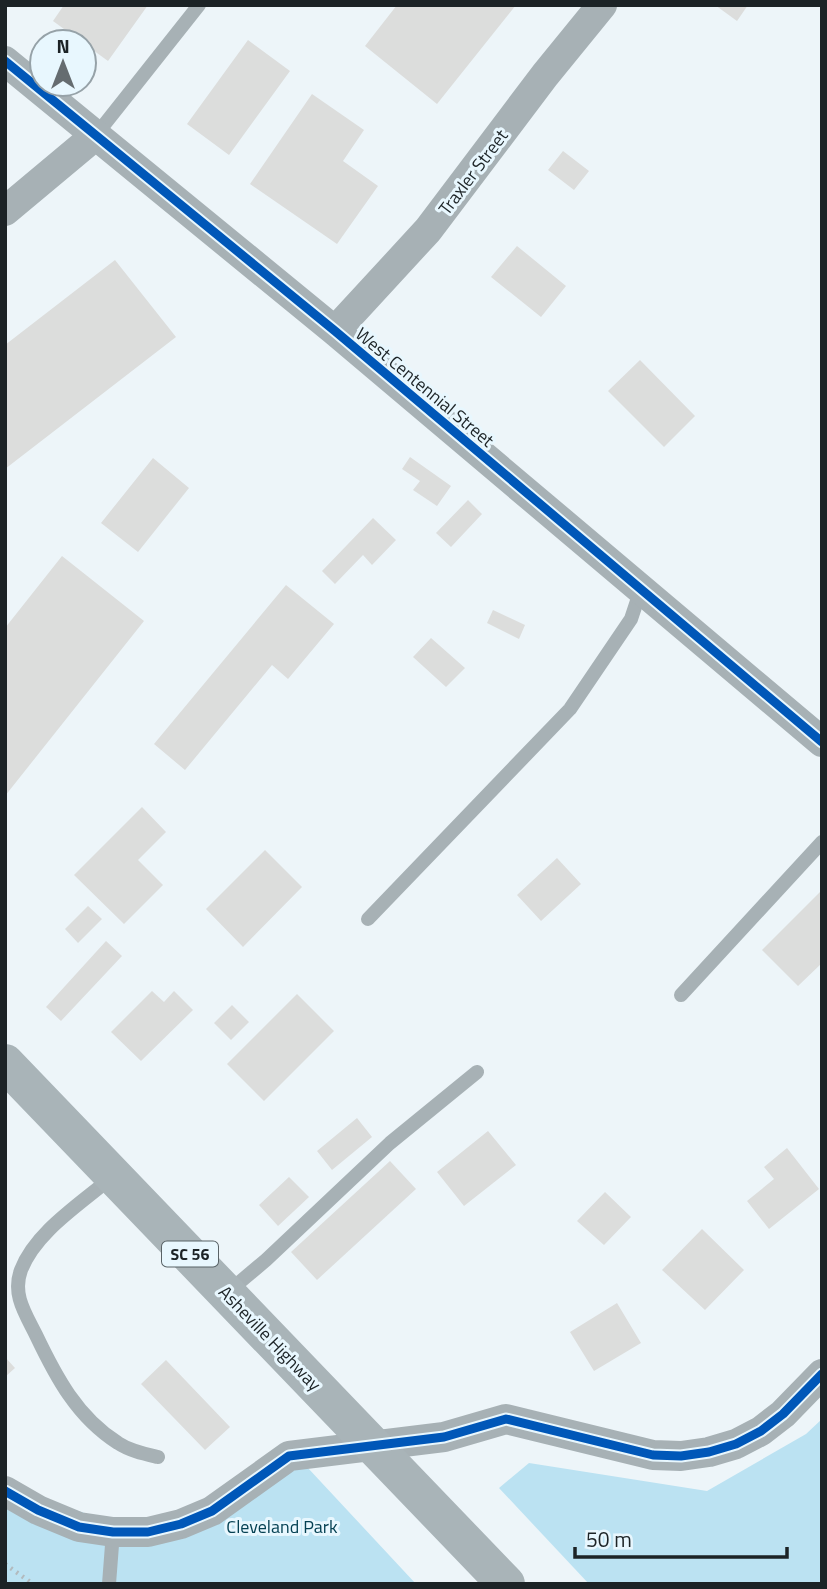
<svg xmlns="http://www.w3.org/2000/svg" width="827" height="1589" viewBox="0 0 827 1589" font-family="'Titillium Web',sans-serif">
	<style>
		.green { fill: #bbe2f2 }
		.building { fill: #dcdddc }
		.lines { fill: none; stroke-linecap: round; stroke-linejoin: round }
		.path { stroke: #b2babe; stroke-width: 4.5; stroke-dasharray: 2 5; stroke-linecap: butt }
		.service { stroke: #a7b1b5; stroke-width: 14 }
		.minor { stroke: #a7b1b5; stroke-width: 30 }
		.primary { stroke: #a9b4b8; stroke-width: 38 }
		.cycleway-casing { stroke: #e8f7fe; stroke-width: 13 }
		.cycleway { stroke: #0057b8; stroke-width: 9 }
		.labels { text-anchor: middle; dominant-baseline: central; stroke-width: 6; stroke-linejoin: round; paint-order: stroke }
		.shield { fill: #e8f7fe; stroke: #596367; stroke-width: 2 }
		.shield-label { font-size: 16px; font-weight: bold; fill: #1c2326 }
		.street-label { font-size: 18px; fill: #1c2326; stroke: #e8f7fe }
		.park-label { font-size: 18px; fill: #054153; stroke: #e8f7fe }
	</style>
	<rect width="100%" height="100%" fill="#edf5f9"/>
	<path class="green" d="M822,1419V1584H589L499,1488L529,1463L707,1491L806,1434Z
		M294,1453L416,1584H5V1489L148,1532Z"/>
	<path class="building" d="M64,5H148L108,61L53,21Z
		M397,5H516L437,104L365,46Z
		M715,5H748L737,21Z
		M248,40L290,71L229,155L187,124Z
		M312,94L364,130L343,161L378,186L337,244L250,184Z
		M563,151L589,171L574,190L548,170Z
		M517,246L566,286L541,317L491,277Z
		M115,260L176,337L5,469V345Z
		M640,360L695,416L664,447L608,391Z
		M410,457L451,486L437,506L413,490L420,481L402,469Z
		M153,458L189,488L138,552L101,523Z
		M468,500L482,514L451,547L436,533Z
		M373,518L396,540L372,565L363,555L335,584L322,571Z
		M62,556L144,621L5,796V628Z
		M286,585L334,624L288,679L272,665L185,770L154,744Z
		M493,610L525,625L519,639L487,623Z
		M431,638L465,668L446,687L413,657Z
		M142,807L166,832L138,860L163,885L124,924L74,875Z
		M265,850L302,887L243,947L206,909Z
		M557,858L581,884L541,921L517,895Z
		M822,890V963L798,986L762,950Z
		M88,906L102,919L78,943L65,929Z
		M106,941L122,956L61,1021L46,1007Z
		M152,991L164,1002L174,991L193,1010L141,1061L111,1032Z
		M297,994L334,1031L264,1101L227,1064Z
		M232,1005L249,1022L231,1040L214,1023Z
		M357,1118L372,1137L332,1170L317,1151Z
		M488,1131L516,1165L464,1206L437,1172Z
		M787,1148L819,1189L769,1229L747,1201L774,1179L764,1167Z
		M390,1161L416,1189L317,1280L291,1252Z
		M289,1177L309,1197L278,1226L259,1205Z
		M605,1192L631,1217L604,1245L577,1221Z
		M702,1229L744,1270L705,1310L662,1270Z
		M617,1303L641,1343L594,1371L570,1332Z
		M5,1357L15,1368L5,1377Z
		M166,1360L230,1427L205,1450L141,1384Z"/>
	<g class="lines">
		<path class="path" d="M5,1564L33,1584"/>
		<path class="service" d="M96,135L199,5
			M368,919L570,709L631,619L641,589
			M681,995L822,842
			M113,1176C82,1203 36,1231 21,1270C12,1294 25,1313 36,1335C56,1377 77,1417 118,1443C130,1451 145,1454 158,1457
			M228,1292L266,1260L390,1143L477,1072
			M109,1584L113,1532"/>
		<path class="minor" d="M5,61L335,331L822,742
			M5,211L96,135
			M335,331L428,230L545,75L602,5
			M5,1491L38,1510L79,1527L113,1532H148L181,1524L212,1511L289,1456L444,1437L506,1419L653,1455L681,1456L709,1452L736,1444L761,1431L783,1414L822,1374"/>
		<path class="primary" d="M5,1063L506,1584"/>
		<g class="cycleway-casing">
			<path id="cycleway" d="M5,61L335,331L822,742
				M5,1491L38,1510L79,1527L113,1532H148L181,1524L212,1511L289,1456L444,1437L506,1419L653,1455L681,1456L709,1452L736,1444L761,1431L783,1414L822,1374"/>
		</g>
		<use href="#cycleway" class="cycleway"/>
	</g>
	<g class="labels">
		<rect class="shield" x="162" y="1241.5" width="56" height="25" rx="5"/>
		<g class="shield-label">
			<text x="190" y="1254">SC 56</text>
		</g>
		<g class="street-label">
			<text transform="translate(473 172) rotate(-53)">Traxler Street</text>
			<text transform="translate(425 387) rotate(40)">West Centennial Street</text>
			<text transform="translate(270 1338) rotate(46)">Asheville Highway</text>
		</g>
		<g class="park-label">
			<text x="282" y="1526">Cleveland Park</text>
		</g>
	</g>
	<rect width="827" height="1589" fill="none" stroke="#1c2326" stroke-width="14"/>
	<g transform="translate(63 63)"><circle r="33" fill="#e8f7fe" stroke="#96a2a8" stroke-width="2"/>
	<path d="M0-5L12 26L0 18L-12 26Z" fill="#656c70"/>
	<text y="-10" font-size="19" font-weight="bold" text-anchor="middle" fill="#1c2326">N</text>
	</g>
	<path d="M575 1547v10h212v-10" fill="none" stroke="#1c2326" stroke-width="3.5"/>
	<text x="586" y="1547" font-size="21" fill="#1c2326" stroke="#e8f7fe" stroke-width="5" paint-order="stroke">50 m</text>
</svg>
